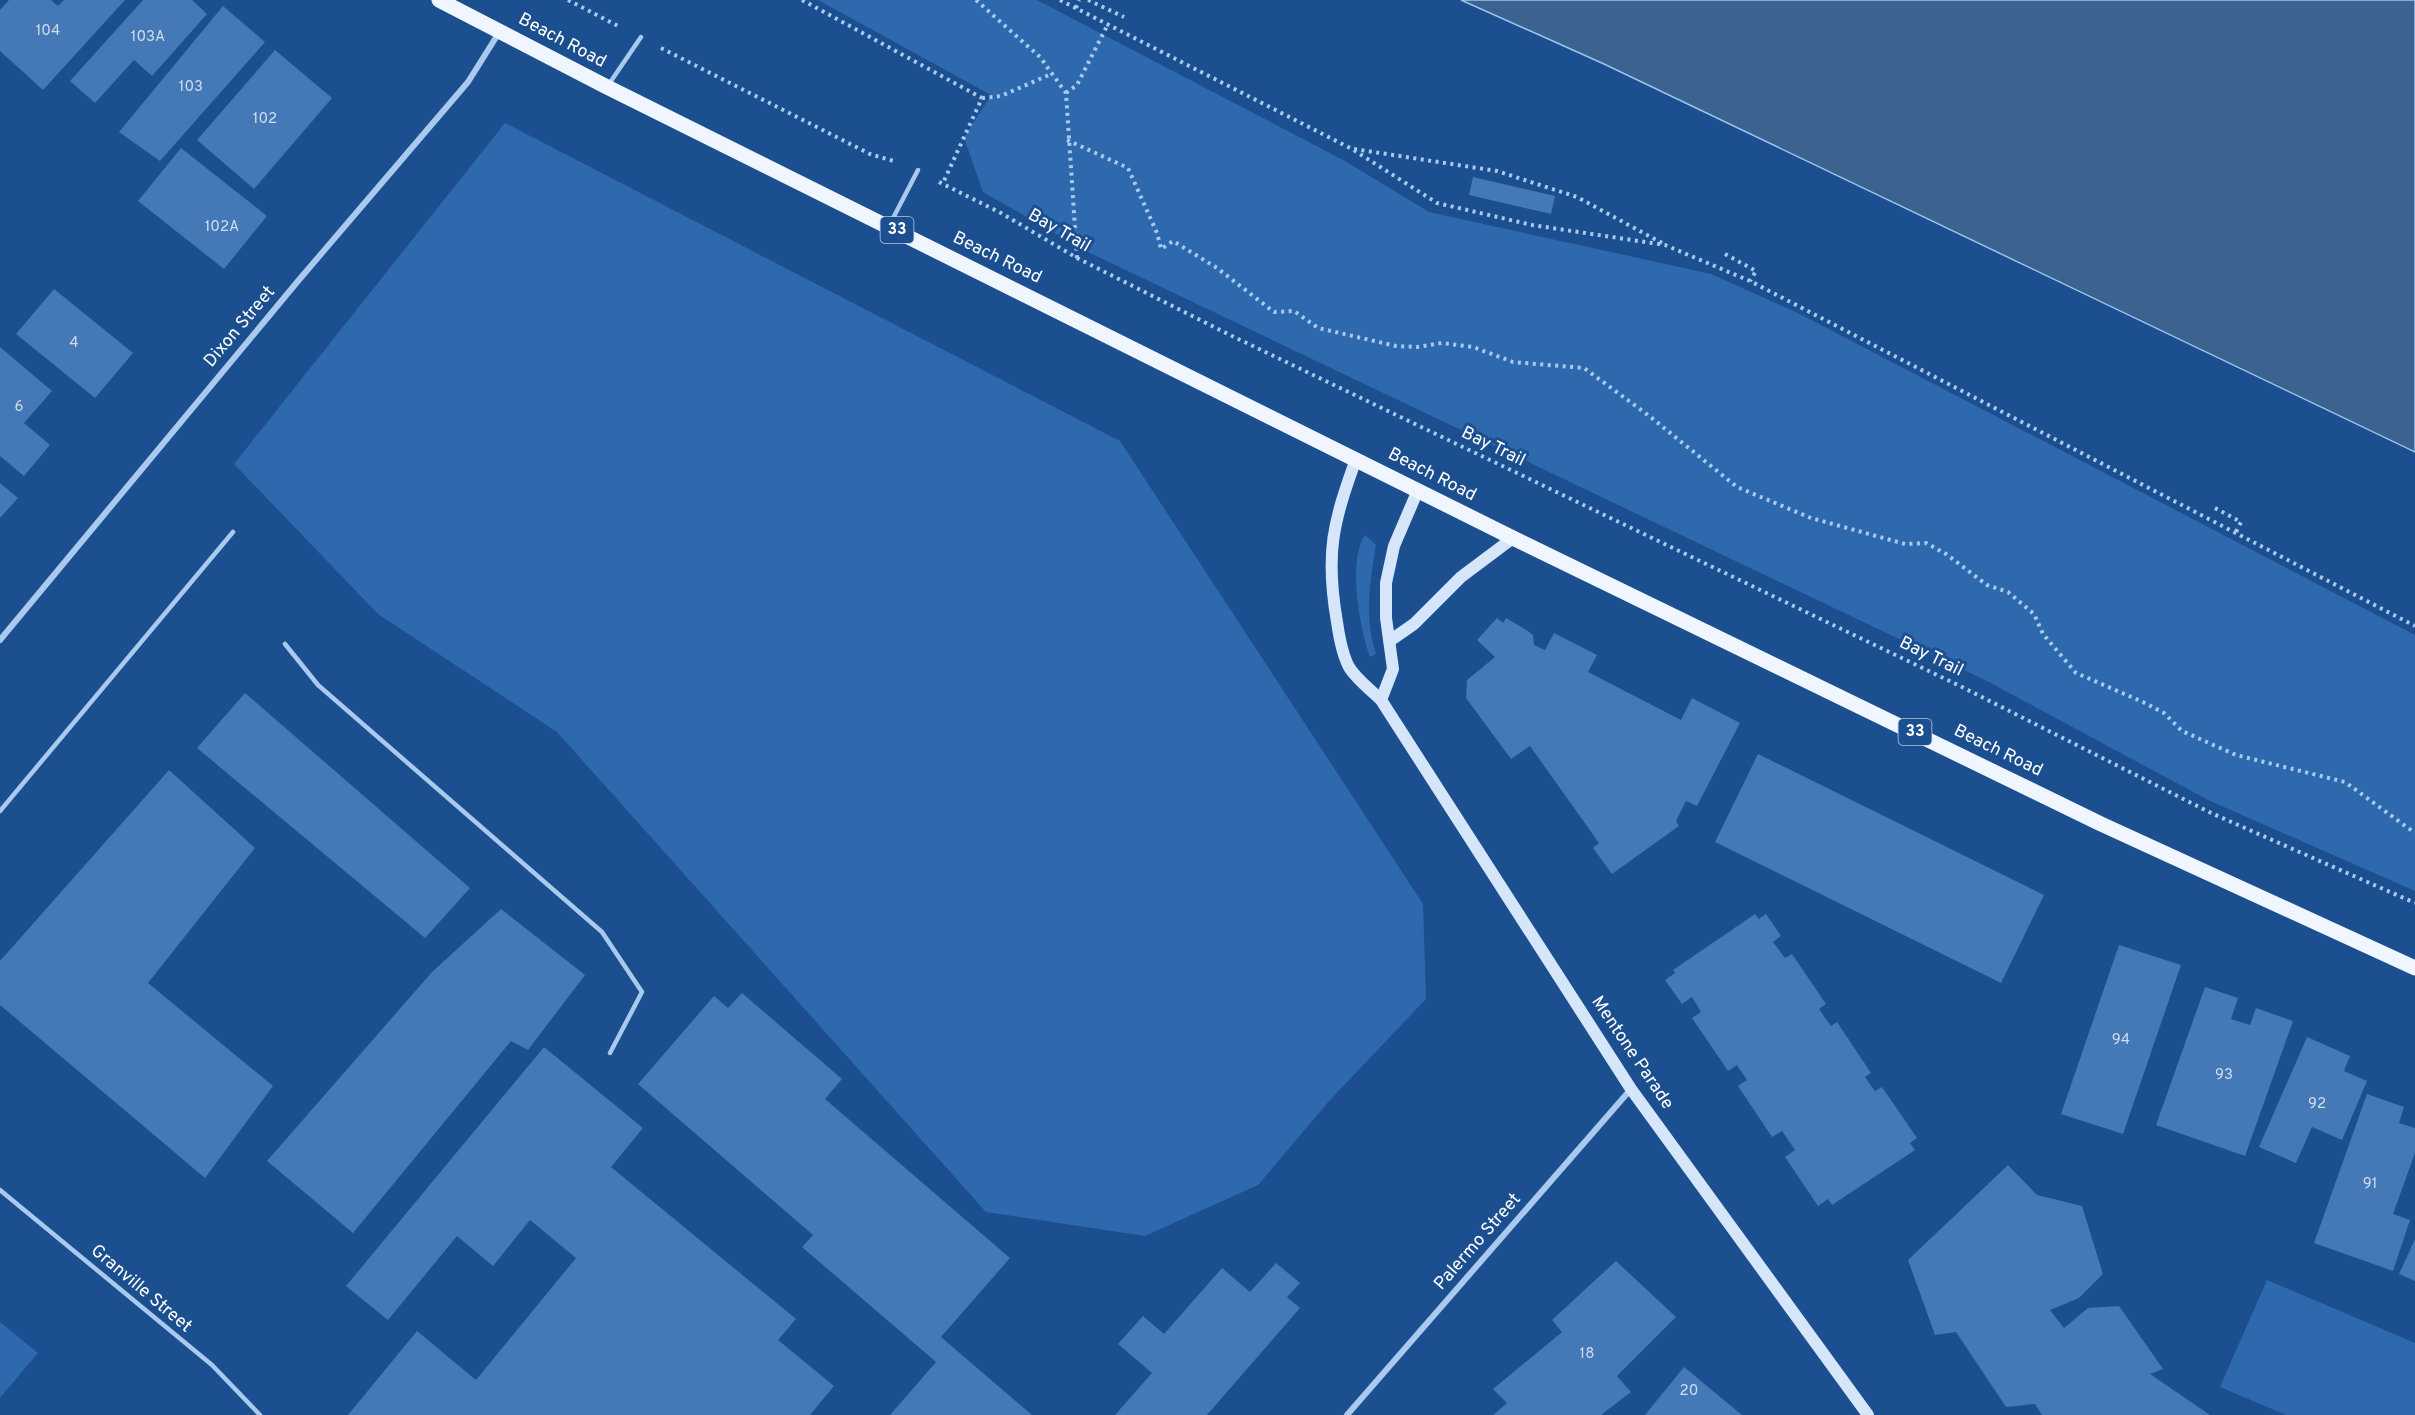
<svg xmlns="http://www.w3.org/2000/svg" width="2415" height="1415" viewBox="0 0 2415 1415" font-family="Overpass,sans-serif">
	<style>
		.green { fill: #2e69ad }
		.water { fill: #3c6290; stroke: #9cc4f0; stroke-width: 1.5 }
		.building { fill: #4478b7 }
		.lines { fill: none; stroke-linecap: round; stroke-linejoin: round }
		.path { stroke: #a9c9ee; stroke-width: 4; stroke-dasharray: 3 4.5; stroke-linecap: butt }
		.lane { stroke: #a9c9ee; stroke-width: 4.5 }
		.street { stroke: #a9c9ee; stroke-width: 6 }
		.secondary { stroke: #d6e6fa; stroke-width: 12 }
		.primary { stroke: #f0f6ff; stroke-width: 15 }
		.labels { text-anchor: middle; dominant-baseline: central; stroke-width: 6; stroke-linejoin: round; paint-order: stroke }
		.number-label { font-size: 15px; fill: #d0dded }
		.shield { fill: #1b4f8f; stroke: #bbcadd; stroke-width: 1.5 }
		.shield-label { font-size: 16px; font-weight: bold; fill: #fff }
		.street-label { font-size: 18px; fill: #fff; stroke: #1b4f8f }
	</style>
	<rect width="100%" height="100%" fill="#1b4f8f"/>
	<path class="green" d="M818,0H1037L1345,161L1429,212L1711,274L1800,314L2415,635V891L2208,800L1985,680L1090,253L983,192L964,138L991,95Z
		M505,123L1120,441L1423,904L1426,999L1330,1100L1258,1185L1145,1236L986,1212L557,732L378,614L234,464Z
		M1365,535L1376,545C1370,581 1364,618 1376,654L1370,657C1360,629 1347,561 1365,535Z
		M2267,1280L2415,1343V1415H2286L2220,1387Z
		M0,1322L38,1353L0,1398Z"/>
	<path class="water" d="M1461,0H2415V452L1604,64Z"/>
	<path class="building" d="M9,0H51L58,6L64,0H125L43,90L0,51V10Z
		M143,0H192L207,14L152,76L134,60L95,103L70,81Z
		M223,6L265,42L160,161L119,132Z
		M275,50L332,98L254,189L197,140Z
		M181,148L267,216L224,269L138,201Z
		M1473,177L1555,196L1551,214L1469,195Z
		M54,289L133,353L95,398L16,334Z
		M0,347L52,391L24,423L50,445L24,476L0,456Z
		M0,483L18,498L0,518Z
		M1497,618L1503,623L1506,618L1528,631L1533,635L1534,645L1545,650L1554,633L1597,655L1588,672L1681,720L1692,698L1740,723L1697,806L1686,801L1676,821L1679,826L1612,874L1593,848L1599,843L1530,746L1511,759L1466,698L1467,680L1495,657L1477,640Z
		M245,693L470,888L425,938L197,748Z
		M1758,754L2044,895L2001,983L1715,842Z
		M169,770L255,848L148,983L273,1086L205,1178L0,1005V961Z
		M501,909L585,975L528,1050L511,1041L353,1233L267,1161L432,972Z
		M1755,914L1759,919L1766,914L1781,936L1773,942L1785,958L1792,954L1826,1004L1819,1009L1823,1015L1831,1026L1837,1022L1871,1073L1865,1077L1869,1083L1875,1091L1882,1087L1917,1138L1910,1143L1915,1150L1832,1205L1828,1199L1818,1206L1785,1157L1795,1150L1782,1131L1772,1137L1738,1086L1747,1080L1737,1065L1728,1071L1692,1018L1701,1012L1692,997L1682,1004L1665,980L1675,973L1673,970Z
		M2119,945L2181,965L2123,1134L2061,1114Z
		M2205,987L2238,998L2231,1019L2250,1025L2256,1008L2293,1021L2245,1156L2156,1125Z
		M742,993L842,1079L825,1099L1010,1258L941,1337L1032,1415H890L936,1362L802,1247L813,1235L638,1084L714,996L728,1008Z
		M2307,1037L2350,1056L2344,1071L2367,1081L2342,1140L2312,1127L2296,1163L2259,1147Z
		M544,1047L643,1128L611,1167L796,1319L778,1340L834,1386L810,1415H348L417,1331L476,1380L576,1258L530,1220L493,1266L457,1236L388,1320L346,1286Z
		M2367,1094L2404,1107L2399,1123L2415,1128V1153L2393,1214L2410,1220L2393,1271L2314,1243Z
		M2008,1165L2037,1195L2082,1206L2103,1274L2079,1298L2050,1310L2064,1328L2088,1308L2119,1306L2163,1369L2150,1374L2210,1415H2042L2035,1404L2006,1407L1956,1332L1935,1335L1908,1260Z
		M2415,1239V1281L2399,1274Z
		M1616,1261L1676,1317L1617,1376L1631,1392L1601,1415H1493L1507,1403L1493,1389L1562,1332L1552,1320Z
		M1276,1263L1300,1283L1287,1297L1300,1308L1207,1415H1115L1152,1373L1118,1344L1143,1316L1164,1334L1222,1268L1250,1292Z
		M1684,1367L1742,1415H1645Z"/>
	<g class="lines">
		<path class="path" d="M568,0L620,27
			M802,0L982,98L943,183
			M976,0L1040,57L1066,93L1077,258
			M1060,0L1352,149L1437,203L1532,225L1665,245L1750,281L2415,626
			M1088,0L1124,17
			M1076,8L1079,0
			M661,48L870,154L897,162
			M1066,93L1077,85L1108,24
			M982,98L1001,96L1051,74
			M1067,140L1128,168L1157,233L1161,249L1173,241L1217,268L1274,312L1294,311L1318,328L1396,346L1417,347L1442,343L1473,347L1513,362L1584,368L1648,415L1737,487L1811,518L1905,544L1926,543L1946,554L1987,585L2008,592L2034,614L2043,634L2076,673L2143,702L2164,713L2182,731L2236,755L2345,782L2415,833
			M1354,149L1497,171L1577,197L1662,243
			M939,182L1001,213L1077,258L1228,334L1962,687L2211,813L2415,903
			M1725,254L1756,271L1750,281
			M2215,508L2241,522L2236,532"/>
		<path class="lane" d="M609,84L641,37
			M890,224L918,170
			M285,644L318,685L602,932L642,992L610,1053
			M0,811L233,532
			M0,1190L212,1365L260,1415"/>
		<path class="street" d="M0,640L298,281L468,82L500,31
			M1347,1415L1631,1089"/>
		<path class="secondary" d="M1356,459C1333,523 1325,553 1337,622C1339,636 1342,654 1349,667C1356,679 1371,690 1381,700L1631,1089L1868,1415
			M1391,640L1414,624L1461,577L1513,538
			M1381,700L1393,669L1386,618V583L1394,546L1418,490"/>
		<path class="primary" d="M439,0L607,87L1513,538L2101,824L2415,968"/>
	</g>
	<g class="labels">
		<g class="number-label">
			<text x="48" y="31">104</text>
			<text x="148" y="37">103A</text>
			<text x="191" y="87">103</text>
			<text x="265" y="119">102</text>
			<text x="222" y="227">102A</text>
			<text x="74" y="343">4</text>
			<text x="19" y="407">6</text>
			<text x="2121" y="1040">94</text>
			<text x="2224" y="1075">93</text>
			<text x="2317" y="1104">92</text>
			<text x="2370" y="1184">91</text>
			<text x="1587" y="1354">18</text>
			<text x="1689" y="1391">20</text>
		</g>
		<g class="shield">
			<rect x="880.5" y="217" width="33" height="26" rx="4.5"/>
			<rect x="1898.5" y="719" width="33" height="26" rx="4.5"/>
		</g>
		<g class="shield-label">
			<text x="897" y="230">33</text>
			<text x="1915" y="732">33</text>
		</g>
		<g class="street-label">
			<text transform="translate(562 41) rotate(28)">Beach Road</text>
			<text transform="translate(1059 231) rotate(30)">Bay Trail</text>
			<text transform="translate(997 258) rotate(26)">Beach Road</text>
			<text transform="translate(240 327) rotate(-50)">Dixon Street</text>
			<text transform="translate(1493 447) rotate(26)">Bay Trail</text>
			<text transform="translate(1432 475) rotate(27)">Beach Road</text>
			<text transform="translate(1931 657) rotate(26)">Bay Trail</text>
			<text transform="translate(1998 751) rotate(26)">Beach Road</text>
			<text transform="translate(1632 1053) rotate(56)">Mentone Parade</text>
			<text transform="translate(1478 1242) rotate(-49)">Palermo Street</text>
			<text transform="translate(141 1289) rotate(40)">Granville Street</text>
		</g>
	</g>
</svg>
